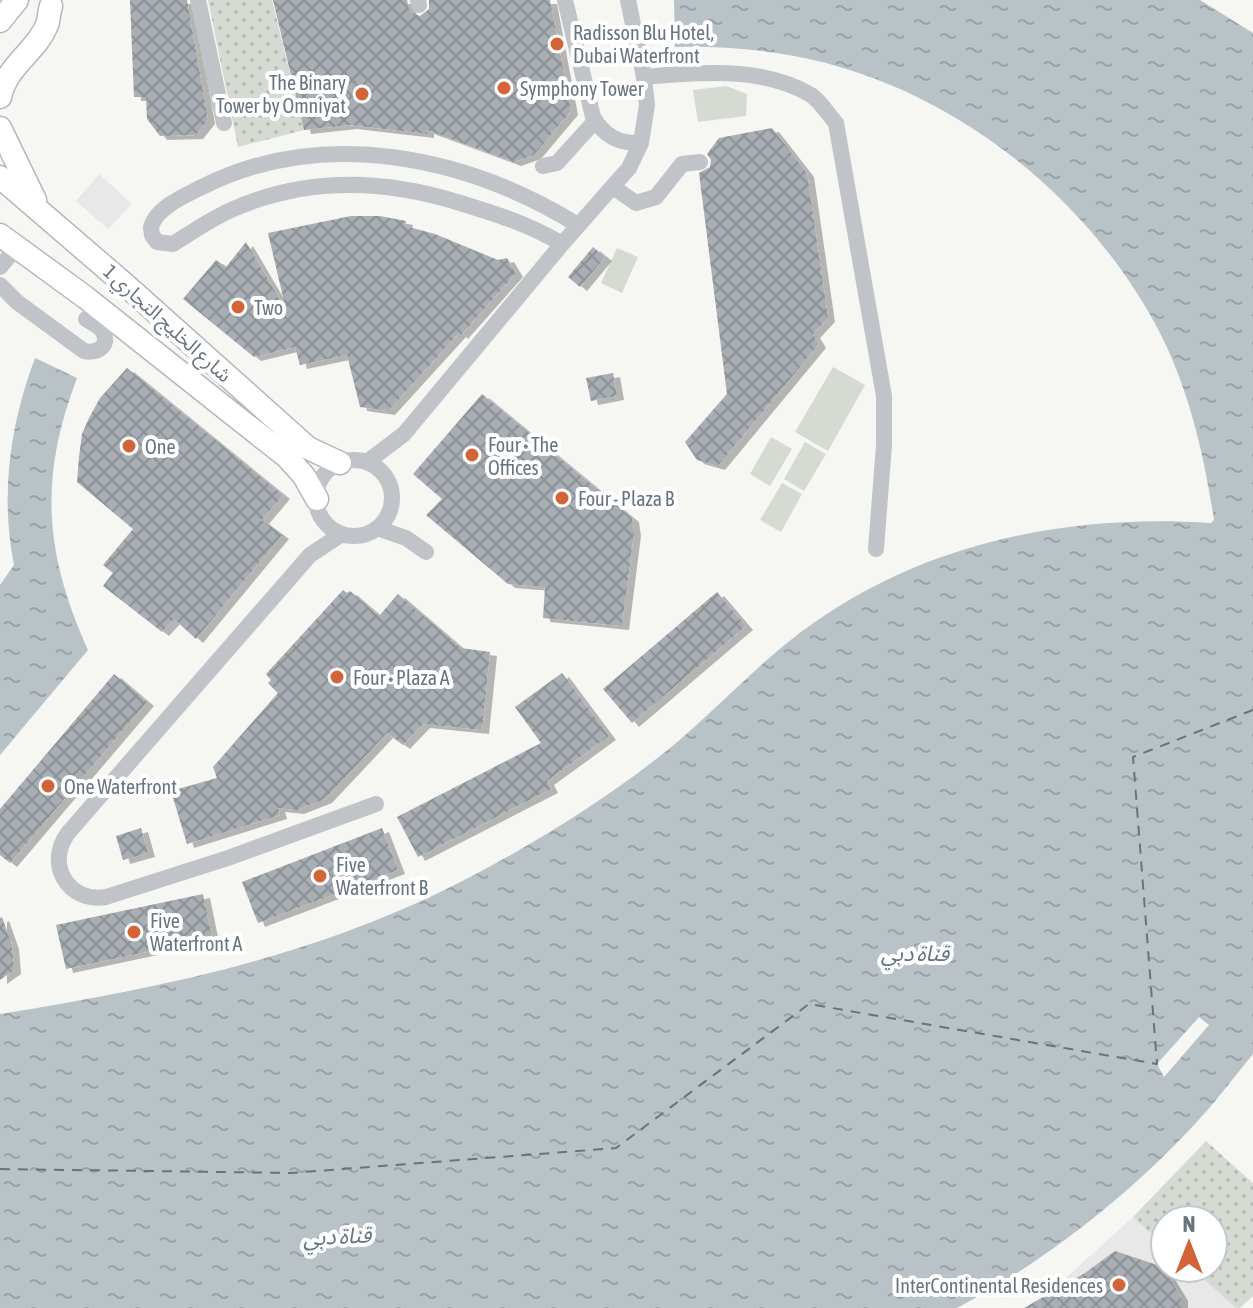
<svg xmlns="http://www.w3.org/2000/svg" width="1253" height="1308" viewBox="0 0 1253 1308" font-family="'Asap Condensed','Noto Sans Arabic',sans-serif">
	<style>
		.built { fill: #e7e8e7 }
		.green { fill: url(#green-dots) }
		.pitch { fill: #d5dbd3 }
		.water { fill: url(#water-ripples) }
		.pier { fill: #f6f6f3 }
		.lines { fill: none; stroke-linecap: round; stroke-linejoin: round }
		.ferry { stroke: #63757e; stroke-width: 2; stroke-dasharray: 10 8; stroke-linecap: butt }
		.building { fill: url(#building-cross-hatch); filter: url(#shadow) }
		.major-casing { stroke: #b4b7bb; stroke-width: 25 }
		.minor { stroke: #c0c3c7; stroke-width: 16 }
		.major { stroke: #fff; stroke-width: 22 }
		.poi-dot { fill: #d36437; stroke: #fff; stroke-width: 3 }
		.labels { text-anchor: middle; dominant-baseline: central; stroke-width: 8; stroke-linejoin: round; paint-order: stroke }
		.poi-label { font-size: 20px; fill: #687581; stroke: #fff; text-anchor: start }
		.street-label { font-size: 20px; fill: #687581; stroke: #fff }
		.water-label { font-size: 22px; font-style: italic; fill: #63757e; stroke: #fff }
	</style>
	<defs>
		<pattern id="green-dots" width="8" height="8" patternUnits="userSpaceOnUse" patternTransform="scale(2)"><rect width="8" height="8" fill="#d5dbd3"/><path d="M2 2h.1M6 6h.1" fill="none" stroke="#b1b6b1" stroke-width="1.8" stroke-linecap="round"/></pattern>
		<pattern id="water-ripples" width="26" height="14" patternUnits="userSpaceOnUse" patternTransform="scale(2)"><rect width="26" height="14" fill="#b9c2c7"/><path d="M2 4q2-2 4 0t4 0M15 11q2-2 4 0t4 0" fill="none" stroke="#9aa2a7"/></pattern>
		<pattern id="building-cross-hatch" width="8" height="8" patternUnits="userSpaceOnUse" patternTransform="scale(2)"><rect width="8" height="8" fill="#a8aeb3"/><path d="M0 0l8 8M0 8l8-8" fill="none" stroke="#8d9297"/></pattern>
		<filter id="shadow"><feDropShadow dx="7" dy="4" stdDeviation="0" flood-color="#0004"/></filter>
	</defs>
	<rect width="100%" height="100%" fill="#f6f6f3"/>
	<path class="built" d="M99,174L132,204L108,229L76,201Z
		M1133,1217L1165,1246V1268H1191L1236,1308H1052L1045,1297Z"/>
	<path class="green" d="M208,0H272L304,130L238,147Z
		M1206,1141L1253,1183V1296L1240,1308H1236L1191,1268H1213V1220H1165V1246L1133,1217Z"/>
	<path class="pitch" d="M726,86L747,94L746,116L698,122L693,90Z
		M617,248L638,257L622,293L601,283Z
		M833,367L865,385L828,451L795,432Z
		M771,437L792,449L770,486L750,474Z
		M805,442L826,454L804,491L784,479Z
		M782,483L802,494L781,532L760,520Z"/>
	<path class="water" d="M674,0H1200L1253,33V1054C1233,1078 1215,1103 1194,1125C1127,1197 1044,1262 957,1308H0V1014C172,986 332,953 487,868C555,831 623,788 682,738C718,707 751,672 787,643C908,546 1059,513 1211,523L1214,520C1204,454 1189,389 1158,329C1090,201 966,100 826,63C776,50 726,46 675,47Z
		M35,358L77,378C39,478 44,552 88,650L0,755V585L14,565C0,496 10,424 35,358Z"/>
	<path class="pier" d="M1199,1017L1209,1025L1164,1077L1157,1064Z"/>
	<g class="lines">
		<path class="ferry" d="M0,1169L291,1173L616,1148L809,1004L1157,1064L1133,757L1253,710"/>
	</g>
	<path class="building" d="M130,0H187L208,120L196,135L160,136L147,119L146,97H134Z
		M273,0H407L410,12L420,16L429,9V0H550L571,111L534,155L514,162L427,130V134L350,125L304,130Z
		M772,128L807,173L828,318L813,334L819,344L718,466L697,460L685,442L727,394L699,173L710,167L711,160L707,154L719,138Z
		M351,216H380L406,221L405,226L435,234L498,260L507,258L516,273L461,335L459,333L388,411L360,407L347,355L300,365L295,347L254,357L183,299L216,260L226,267L246,242L286,310L268,233Z
		M593,247L605,257L580,287L568,277Z
		M127,368L283,495L262,520L282,535L196,639L174,619L162,632L103,586L113,573L103,565L133,529L77,482L79,457L82,434L89,418L100,398Z
		M613,373L617,396L591,401L586,378Z
		M482,394L632,518L634,532L622,626L543,618L545,587L508,584L426,515L442,499L413,474Z
		M343,590L347,593L350,591L379,616L398,594L461,648L490,652L482,730L423,724L403,745L387,733L325,799L297,810L278,808L280,815L187,844L171,791L217,778L213,767L278,693L268,683L271,680L266,674Z
		M717,592L746,626L632,723L603,689Z
		M562,673L609,736L547,781L551,789L418,857L397,817L541,743L515,707Z
		M114,674L147,702L10,863L0,855V809Z
		M141,828L148,853L123,860L116,836Z
		M382,828L398,870L258,923L242,882Z
		M203,894L212,938L66,969L56,925Z
		M2,917L12,945L14,970L0,980V918Z
		M1115,1251L1163,1267L1181,1297V1308H1024L1085,1273Z"/>
	<g class="lines">
		<g class="major-casing">
			<path id="major" d="M0,21L17,0
				M0,97C7,65 36,52 47,25C49,20 49,12 51,6
				M0,128L35,200
				M0,177L129,288L308,448L340,463
				M0,235L85,297L287,457L304,476L317,499"/>
		</g>
		<path class="minor" d="M198,0L224,123
			M418,0L419,5
			M565,0L593,117C604,136 619,144 641,143
			M644,77C697,72 763,66 811,95C820,101 828,114 836,123L884,396V445L876,549
			M543,166L557,163L595,121
			M613,187L636,203L656,197L682,164L700,162
			M562,244C529,224 496,214 460,203C384,179 305,177 231,210C211,219 192,232 173,244L157,242L152,235L151,227C156,208 184,196 202,187C323,126 466,156 578,225
			M0,267L17,247
			M0,285L17,302L84,351C95,354 111,347 103,332C100,326 91,323 86,319
			M316 498a38 38 0 1 1 76 0a38 38 0 1 1-76 0Z
			M367,462L404,434L562,244L629,168L641,143L647,105L644,77L628,0
			M377,528L406,538L426,552
			M342,534L310,555L68,833C45,864 68,903 106,897L228,858L376,804"/>
		<use href="#major" class="major"/>
	</g>
	<g class="poi-dot">
		<circle cx="557" cy="44" r="8"/>
		<circle cx="504" cy="88" r="8"/>
		<circle cx="362" cy="94" r="8"/>
		<circle cx="238" cy="307" r="8"/>
		<circle cx="129" cy="446" r="8"/>
		<circle cx="472" cy="455" r="8"/>
		<circle cx="562" cy="498" r="8"/>
		<circle cx="337" cy="677" r="8"/>
		<circle cx="48" cy="786" r="8"/>
		<circle cx="320" cy="876" r="8"/>
		<circle cx="134" cy="932" r="8"/>
		<circle cx="1119" cy="1285" r="8"/>
	</g>
	<g class="labels">
		<g class="poi-label">
			<text x="573" y="32">Radisson Blu Hotel,<tspan x="573" dy="23">Dubai Waterfront</tspan></text>
			<text x="346" y="82" text-anchor="end">The Binary<tspan x="346" dy="23">Tower by Omniyat</tspan></text>
			<text x="520" y="88">Symphony Tower</text>
			<text x="254" y="307">Two</text>
			<text x="488" y="444">Four - The<tspan x="488" dy="23">Offices</tspan></text>
			<text x="145" y="446">One</text>
			<text x="578" y="498">Four - Plaza B</text>
			<text x="353" y="677">Four - Plaza A</text>
			<text x="64" y="786">One Waterfront</text>
			<text x="336" y="864">Five<tspan x="336" dy="23">Waterfront B</tspan></text>
			<text x="150" y="920">Five<tspan x="150" dy="23">Waterfront A</tspan></text>
			<text x="1103" y="1285" text-anchor="end">InterContinental Residences</text>
		</g>
		<g class="street-label">
			<text transform="translate(168 323) rotate(42)">شارع الخليج التجاري 1</text>
		</g>
		<g class="water-label">
			<text x="915" y="953">قناة دبي</text>
			<text transform="translate(337 1236) rotate(-3)">قناة دبي</text>
		</g>
	</g>
	<g transform="translate(1189 1244)"><circle r="38" fill="#ffffff" stroke="#c3c8cd" stroke-width="2"/>
	<path d="M0-6L14 30L0 20L-14 30Z" fill="#d36437"/>
	<text y="-12" font-size="22" font-weight="bold" text-anchor="middle" fill="#687581">N</text>
	</g>
</svg>
